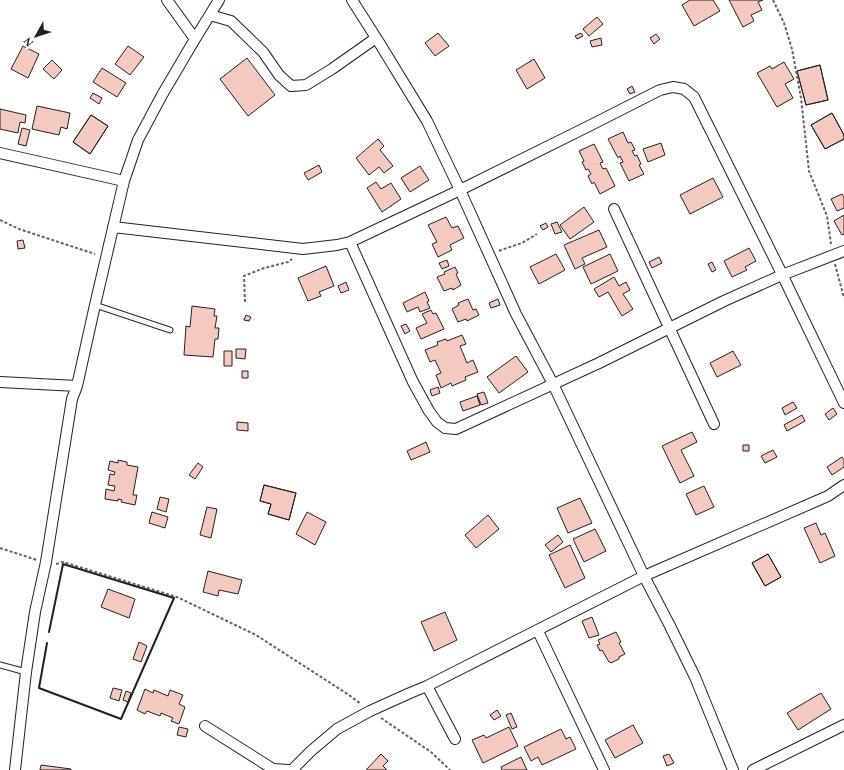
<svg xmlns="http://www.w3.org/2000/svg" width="844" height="770" viewBox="0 0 844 770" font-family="'Times New Roman',serif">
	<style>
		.building { fill: #f3c9c0; stroke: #222 }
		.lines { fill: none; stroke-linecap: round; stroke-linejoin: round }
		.service-casing { stroke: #222; stroke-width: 7 }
		.minor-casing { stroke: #222; stroke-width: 12 }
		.path { stroke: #646464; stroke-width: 2; stroke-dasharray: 3 2; stroke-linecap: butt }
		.service { stroke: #fff; stroke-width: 5 }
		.minor { stroke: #fff; stroke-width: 10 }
		.wall { stroke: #222; stroke-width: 2 }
	</style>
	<rect width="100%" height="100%" fill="#fff"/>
	<path class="building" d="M690,0H713L720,11L694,26L682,5Z
		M729,0H763L758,2L762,10L751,15L754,21L743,27Z
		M597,17L603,24L589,36L583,29Z
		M438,33L449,46L435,56L425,43Z
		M581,33L583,36L577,39L575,36Z
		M656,34L660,39L654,44L650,38Z
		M601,38L602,45L592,47L590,41Z
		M23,46L39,54L28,78L11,69Z
		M128,46L144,57L130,75L115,64Z
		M247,58L275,95L248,116L220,79Z
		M534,59L545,78L527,89L516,70Z
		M52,60L62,70L54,79L43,69Z
		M784,62L794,79L785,84L793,98L777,107L757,73L770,66L772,69Z
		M820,65L828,100L806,105L797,71Z
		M820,65L828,100L806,105L797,71Z
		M102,68L126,83L117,97L93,82Z
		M632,86L635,92L630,94L627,89Z
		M93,93L102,98L99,104L90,98Z
		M37,106L70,113L67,129L61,127L59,135L32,129Z
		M0,109L26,115L25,123L20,122L18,133L0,129Z
		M832,113L844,135V139L825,149L811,125Z
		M832,113L844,135V139L825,149L811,125Z
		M91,115L108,126L90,154L73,142Z
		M91,115L108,126L90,154L73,142Z
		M22,128L30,130L26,146L18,144Z
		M623,132L628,143L631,142L635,150L632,151L635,156L637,155L641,164L639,165L644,174L629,181L620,163L623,162L620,156L618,158L608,139Z
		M378,139L384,146L380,150L393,166L384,173L379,167L369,175L356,158Z
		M661,143L665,155L648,162L643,149Z
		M594,144L603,162L600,163L603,169L606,168L615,186L600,194L594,182L592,184L588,176L591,174L588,169L586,170L582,162L584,161L579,151Z
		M319,165L322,172L308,180L304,173Z
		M420,166L429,180L410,192L401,178Z
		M713,178L723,197L690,214L680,195Z
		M376,182L381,189L391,183L401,199L382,212L367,188Z
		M842,194L844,197V208L837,211L831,199Z
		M584,207L594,222L570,239L560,225Z
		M844,215V234L842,235L834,221Z
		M446,217L452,228L458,226L464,238L450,245L452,250L438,257L432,244L437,242L428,225Z
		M557,222L562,232L555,234L551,224Z
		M546,223L548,227L543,230L540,226Z
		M599,230L607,247L582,258L585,264L575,269L564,245Z
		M23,240L25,248L18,249L17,241Z
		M749,248L756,261L745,267L747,270L732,277L724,261Z
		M556,254L565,270L539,284L530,267Z
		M610,254L618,271L591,284L583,267Z
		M659,257L662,263L652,268L649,262Z
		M447,260L449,266L442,269L439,263Z
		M712,262L716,270L712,272L708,264Z
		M326,266L334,286L319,292L321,296L308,301L298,278Z
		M455,267L458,273L456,274L461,285L453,290L452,288L444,291L437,277L445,274L444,272Z
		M614,277L619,286L626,282L630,290L623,294L633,309L622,316L608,292L599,297L594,289Z
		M346,282L349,290L341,293L338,286Z
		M425,292L429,301L427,302L430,308L420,312L418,307L407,312L403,303Z
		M468,299L473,310L476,309L479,315L467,321L466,319L458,322L452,309L459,305L458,303Z
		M498,299L500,305L491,308L489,303Z
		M192,306L215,309L214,316H217L215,328H219L218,339H215L213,357L184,355L186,326L190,327Z
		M431,310L433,314L436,313L444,329L421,339L416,328L427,323L422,314Z
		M246,315L251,317L249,321L244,320Z
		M406,324L410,331L405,334L401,326Z
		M462,335L466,344L460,346L467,363L473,360L478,372L465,377L466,380L452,386L451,383L441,388L436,375L441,373L435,360L430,362L425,350L438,345L437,342L446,339L447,341Z
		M236,349H246L245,359L236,358Z
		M224,351H232V366H224Z
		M733,351L741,365L717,377L710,363Z
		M516,356L528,372L499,393L487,377Z
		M242,371H248V378H242Z
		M438,387L440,393L432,396L430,390Z
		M484,392L488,403L481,405L477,394Z
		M477,396L480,405L463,411L460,402Z
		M793,402L797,408L785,415L782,408Z
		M833,408L837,414L829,420L825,414Z
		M802,415L805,421L787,431L784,425Z
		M237,422L248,423V431L237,430Z
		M692,432L697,442L681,450L694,476L680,483L662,446Z
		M426,442L430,452L411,460L407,451Z
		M743,445H749V451H743Z
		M773,450L777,457L765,463L761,456Z
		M842,457L844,460V467L832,475L827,467Z
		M118,460L127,462V465L138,467L133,495H137L135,505L121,502L122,500L118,499V501L105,499L106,489L114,491L115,486L108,485L110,474L114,475L115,472L108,470L110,461L118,463Z
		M198,463L203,467L195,479L189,475Z
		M264,485L296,493L289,520L268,514L271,504L260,501Z
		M264,485L296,493L289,520L268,514L271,504L260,501Z
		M704,486L714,507L696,515L686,494Z
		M160,497L169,499L166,512L157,509Z
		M580,498L592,523L568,533L557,508Z
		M207,507L217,509L211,538L200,535Z
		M152,512L168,517L165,528L149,523Z
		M307,512L326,522L315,545L296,534Z
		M488,515L499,529L476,548L465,535Z
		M816,523L821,535L825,533L835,556L820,563L804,528Z
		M595,529L606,551L584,562L573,539Z
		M558,535L563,542L551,552L545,545Z
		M570,545L585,578L565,588L549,555Z
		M768,554L781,577L765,586L752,563Z
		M768,554L781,577L765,586L752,563Z
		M208,571L242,580L238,594L219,590L218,596L203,592Z
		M108,589L135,599L129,618L101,607Z
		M445,612L457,640L434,651L421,622Z
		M592,617L599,635L589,638L582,621Z
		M616,632L621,642L619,643L625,654L619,657V659L611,663L610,662H609L602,650L600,651L597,645L600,644L598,640Z
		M139,642L147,646L141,662L133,659Z
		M113,688L122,690L119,701L110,698Z
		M145,689L153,693L154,690L168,696L170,690L183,695L179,704L185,707L179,724L171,721L173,718L161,713L160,716L147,711L145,714L137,710Z
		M126,691L131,693L128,702L123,700Z
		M821,693L831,709L798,730L787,713Z
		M497,710L501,716L494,720L490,715Z
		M511,713L517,727L512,729L506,715Z
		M633,725L643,743L615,758L605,740Z
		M179,727L188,729L186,737L177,735Z
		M509,727L518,746L483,763L472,740L484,735L486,738Z
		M561,729L566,739L570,737L576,749L542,765L538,757L531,761L524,747Z
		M381,754L388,761L383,766L387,770H366Z
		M669,754L674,763L667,766L663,756Z
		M521,757L527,770H502L501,767Z
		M41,765L71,769V770H40Z"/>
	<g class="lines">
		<g class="service-casing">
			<path id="service" d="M95,305L170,330
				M0,665L26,672"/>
		</g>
		<g class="minor-casing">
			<path id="minor" d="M167,0L195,39
				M352,0L380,44L427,121L460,190L516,314L553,384L644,576L669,624L695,677L733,770
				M210,15L231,21L263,52L279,75L291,86L306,85L332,69L376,38
				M0,153L124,181
				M614,209L714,424
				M113,227L303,249L337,245L350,242L460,190L589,126L660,90L673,87L684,89L694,97L780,270L844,403
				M350,242L413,382L429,411L437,422L445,428L456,429L599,363L724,301L782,275L844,251
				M0,382L77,386
				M538,631L604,770
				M427,686L455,739
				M205,726L273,769L289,770
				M15,770L26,672L35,612L46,562L72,399L77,386L95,305L124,181L138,140L162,95L195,39L219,0
				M292,770L311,751L337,729L370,711L410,693L427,686L644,576L828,496L844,485
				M753,770L844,725"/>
		</g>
		<path class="path" d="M773,0L784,23L792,49L801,98L809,171L827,216L831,244
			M0,220L19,229L95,254
			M499,251L501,250L522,243L537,234
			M835,264L844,298
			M245,302L244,276L264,268L288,262L292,259
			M0,548L37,560
			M56,564L63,562L177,597L256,635L349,695L361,704
			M381,718L431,752L450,770"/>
		<use href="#service" class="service"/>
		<use href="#minor" class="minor"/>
		<path class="wall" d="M47,643L39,688L121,719L174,598L63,564L49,632"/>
	</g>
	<g transform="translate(36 36) rotate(231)" stroke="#ffffff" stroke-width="3" paint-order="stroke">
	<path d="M0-3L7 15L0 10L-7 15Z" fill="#222222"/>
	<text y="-6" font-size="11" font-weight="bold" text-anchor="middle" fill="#222222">N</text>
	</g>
</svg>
